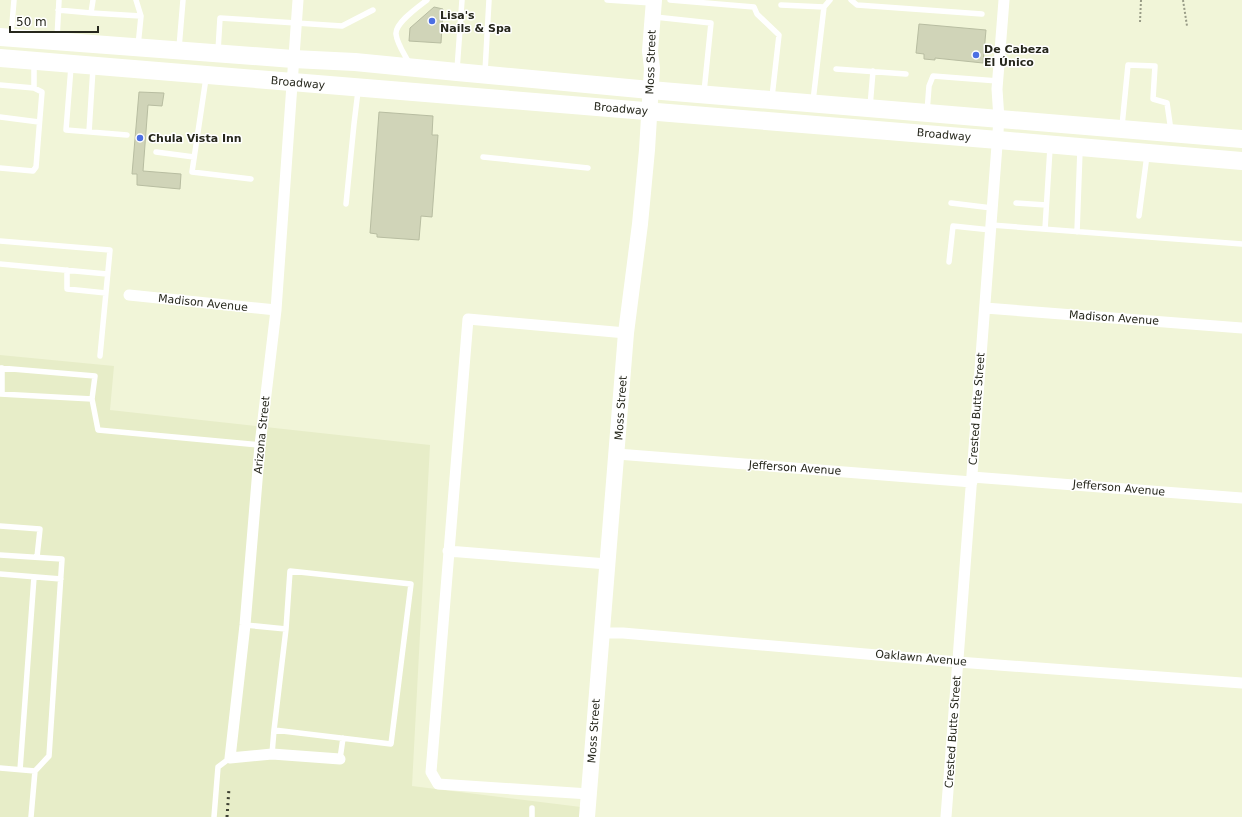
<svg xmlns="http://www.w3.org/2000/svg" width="1242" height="817" viewBox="0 0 1242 817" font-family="'DejaVu Sans',sans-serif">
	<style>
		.built { fill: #e7edc8 }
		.building { fill: #d0d4b8; stroke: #b8bda1 }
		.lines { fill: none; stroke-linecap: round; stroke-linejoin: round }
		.path { stroke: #999c87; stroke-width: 2; stroke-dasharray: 2 2; stroke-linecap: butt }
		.lane { stroke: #fff; stroke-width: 5.5 }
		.street { stroke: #fff; stroke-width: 11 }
		.secondary { stroke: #fff; stroke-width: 16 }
		.primary { stroke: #fff; stroke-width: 18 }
		.rail { stroke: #3e4032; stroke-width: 3; stroke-dasharray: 2 4; stroke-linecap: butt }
		.poi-dot { fill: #4c6fe3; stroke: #fff; stroke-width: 1.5 }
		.labels { text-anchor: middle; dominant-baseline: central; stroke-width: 3; stroke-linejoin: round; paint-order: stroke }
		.poi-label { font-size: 11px; font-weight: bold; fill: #26271c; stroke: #fff; text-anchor: start }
		.street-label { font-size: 11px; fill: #26271c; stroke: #fff }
	</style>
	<rect width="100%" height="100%" fill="#f1f5d8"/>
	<path class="built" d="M0,355L114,366L110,410L430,445L412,786L581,807L580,817H0Z"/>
	<path class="building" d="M434,7L443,9L441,43L409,41L410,28Z
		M919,24L986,30L983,63L935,58V60L924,59V54L916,53Z
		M139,92L164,93L162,106L148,105L143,171L181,174L180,189L137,185V174H132Z
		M379,112L433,116L432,135H438L432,217L421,216L419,240L377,237V234L370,233Z"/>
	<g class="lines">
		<path class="path" d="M1183,0L1187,26
			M1140,22L1141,0"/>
		<path class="lane" d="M136,0L141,16
			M607,0L652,3
			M670,0L754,7L757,14L779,35L772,97
			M851,0L857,5L982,14
			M781,5L824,7
			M58,10L91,13L93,0
			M91,13L141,16L138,46
			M655,17L711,23L704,92
			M11,36L14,0
			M57,39L59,0
			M179,48L183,0
			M218,51L220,18L342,26L373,10
			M409,63C405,55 397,44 396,34C395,23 418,7 427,0
			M71,67L66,130L127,135
			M836,69L906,74
			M457,70L462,0
			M485,72L489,0
			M206,78L192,172L251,179
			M0,85L34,88
			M813,101L824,7L830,0
			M870,107L873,71
			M927,112L929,86L933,76L998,81
			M0,117L39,122
			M1122,126L1128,65L1155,66L1153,99L1167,103L1171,131
			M89,132L93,68
			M156,152L194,157
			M483,157L588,168
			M0,168L33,171L36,167L42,92L34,88V64
			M951,203L992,208
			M1016,203L1046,205
			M346,204L354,124L358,91
			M1139,216L1147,155
			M991,225L1242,244
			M1045,229L1050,148
			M1077,232L1080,150
			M0,241L110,250L100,356
			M949,262L953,226L991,230
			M0,264L107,274
			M67,270V289L106,293
			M0,368L95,376L92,399L0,394
			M2,368V394
			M92,399L98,430L260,445
			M0,526L40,529L37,557
			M0,555L62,559L49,756L35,771
			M0,574L61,579
			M245,625L286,629L290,571L411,584L391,744L274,730L272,754
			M274,730L286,629
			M340,759L343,738
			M0,768L35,771L31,817
			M20,770L34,577
			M532,808V817
			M214,817L218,767L230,758"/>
		<path class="street" d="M298,0L276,310L260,445L245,625L230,758L272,754L340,759
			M129,295L276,310
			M985,308L1242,328
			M617,454L972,482
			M972,477L1242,498
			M448,551L607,564
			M601,633H623L958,662L1242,683
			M589,794L438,784L431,772L468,319L626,333
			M946,817L999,119L997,89L1004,0"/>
		<path class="secondary" d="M587,817L626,333L640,224L647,150L652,68L650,51L654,0"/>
		<path class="primary" d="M0,37L293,59L355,62L457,72L650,90L1242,139
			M0,58L998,140L1242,161"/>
		<path class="rail" d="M227,817L229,788"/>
	</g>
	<g class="poi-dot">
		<circle cx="432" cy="21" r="4"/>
		<circle cx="976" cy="55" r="4"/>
		<circle cx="140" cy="138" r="4"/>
	</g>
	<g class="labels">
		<g class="poi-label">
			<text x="440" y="15">Lisa's<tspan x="440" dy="13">Nails &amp; Spa</tspan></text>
			<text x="984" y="49">De Cabeza<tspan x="984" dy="13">El Único</tspan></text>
			<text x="148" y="138">Chula Vista Inn</text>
		</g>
		<g class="street-label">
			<text transform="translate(651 62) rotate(-88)">Moss Street</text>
			<text transform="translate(298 83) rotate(5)">Broadway</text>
			<text transform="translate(621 109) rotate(5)">Broadway</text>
			<text transform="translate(944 135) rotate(5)">Broadway</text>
			<text transform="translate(203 303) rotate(6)">Madison Avenue</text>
			<text transform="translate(1114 318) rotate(4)">Madison Avenue</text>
			<text transform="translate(621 408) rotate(-86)">Moss Street</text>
			<text transform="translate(977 409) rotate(-86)">Crested Butte Street</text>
			<text transform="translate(262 435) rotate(-84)">Arizona Street</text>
			<text transform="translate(795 468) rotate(4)">Jefferson Avenue</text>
			<text transform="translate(1119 488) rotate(5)">Jefferson Avenue</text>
			<text transform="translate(921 658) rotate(5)">Oaklawn Avenue</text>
			<text transform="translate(594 731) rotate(-86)">Moss Street</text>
			<text transform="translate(953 732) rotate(-86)">Crested Butte Street</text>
		</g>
	</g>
	<path d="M10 26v6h88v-6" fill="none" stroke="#26271c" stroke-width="2"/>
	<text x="16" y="26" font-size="12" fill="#26271c" stroke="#ffffff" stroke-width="3" paint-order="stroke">50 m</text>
</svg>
